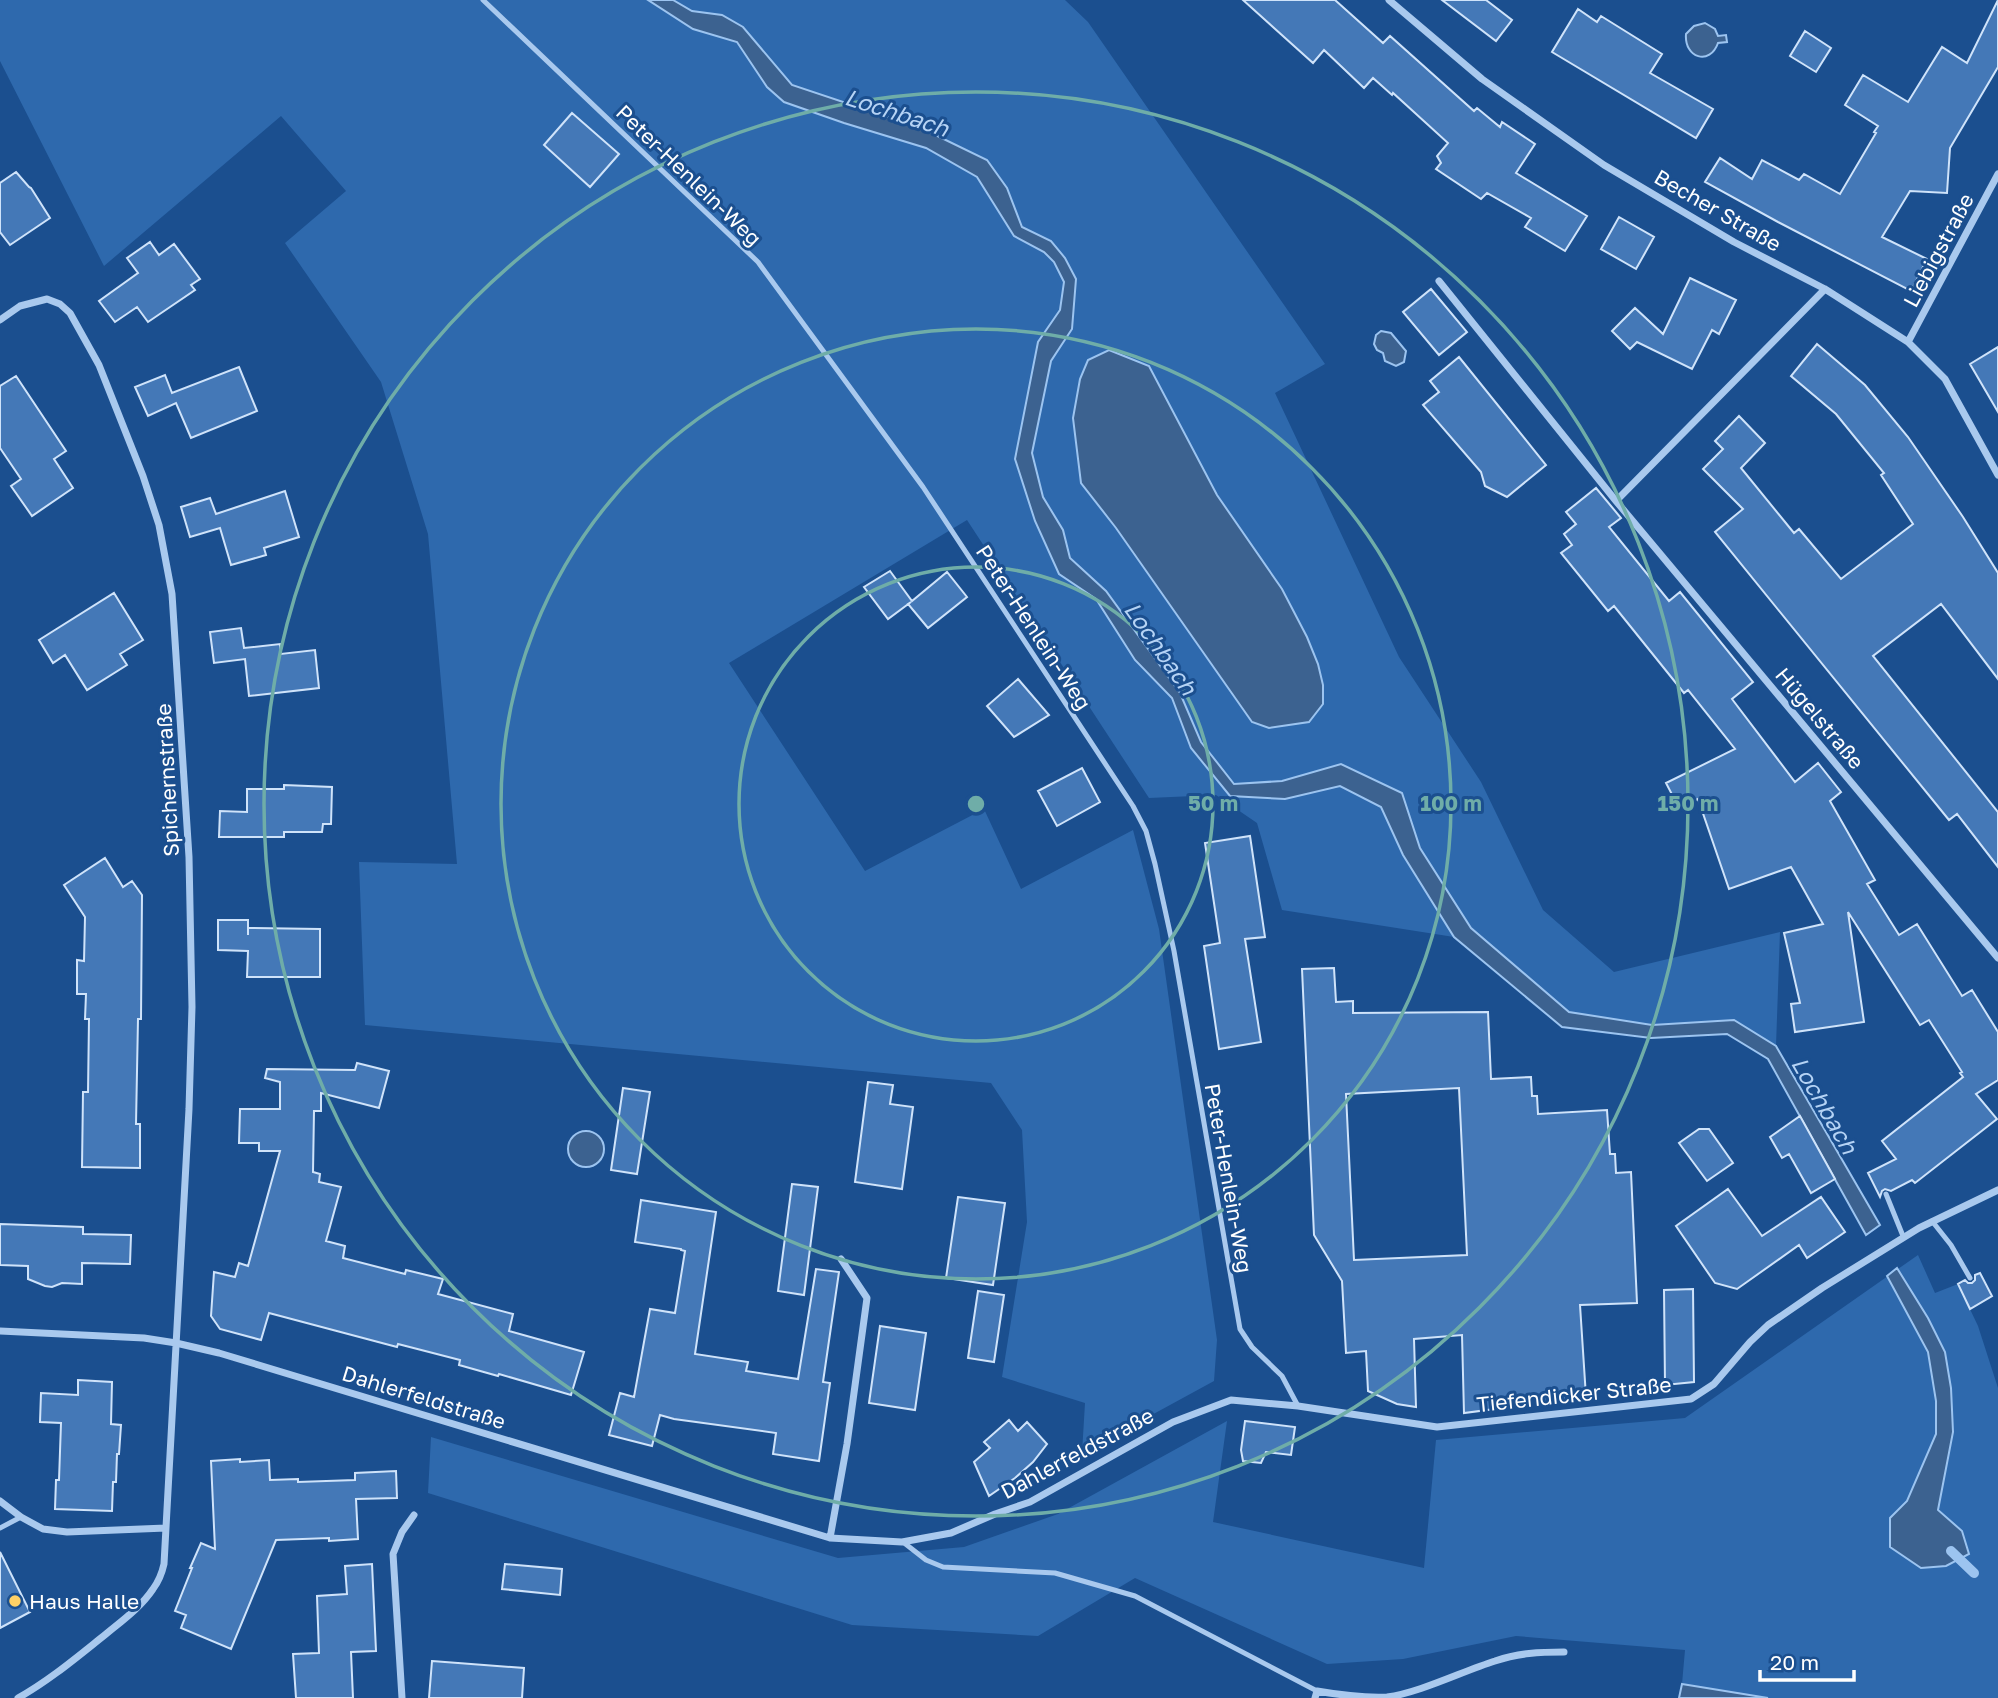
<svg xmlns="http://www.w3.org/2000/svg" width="1998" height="1698" viewBox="0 0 1998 1698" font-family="'Golos Text',sans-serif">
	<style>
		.green { fill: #2e69ad; fill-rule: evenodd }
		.water { fill: #3c6290; stroke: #9cc4f0; stroke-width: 2 }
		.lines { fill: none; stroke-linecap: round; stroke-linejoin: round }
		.stream { stroke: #9cc4f0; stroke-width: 10 }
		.building { fill: #4478b7; stroke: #cfe3fa; stroke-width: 2; fill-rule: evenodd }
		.lane { stroke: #a9c9ee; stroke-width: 5 }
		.street { stroke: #a9c9ee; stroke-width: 7 }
		.ring { fill: none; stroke: #6fada8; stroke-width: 3.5 }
		.poi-dot { fill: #ffd166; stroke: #1b4f8f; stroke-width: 2.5 }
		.labels { text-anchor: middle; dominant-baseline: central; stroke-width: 6; stroke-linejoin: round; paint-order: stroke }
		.street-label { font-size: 21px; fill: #fff; stroke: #1b4f8f }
		.poi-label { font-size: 21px; fill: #fff; stroke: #1b4f8f; text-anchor: start }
		.water-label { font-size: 23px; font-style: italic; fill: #b5d3f5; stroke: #1b4f8f }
		.centre { fill: #6fada8; stroke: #1b4f8f; stroke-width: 3.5 }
		.ring-label { font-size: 21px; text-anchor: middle; font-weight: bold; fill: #6fada8; stroke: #1b4f8f; stroke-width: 6; stroke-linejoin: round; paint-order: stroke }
	</style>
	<rect width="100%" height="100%" fill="#1b4f8f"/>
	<path class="green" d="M0,0H1065L1088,22L1325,364L1275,393L1399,657L1481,782L1543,910L1614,972L1780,932L1776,1046L1734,1020L1652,1025L1569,1012L1471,928L1420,848L1402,793L1381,808L1403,855L1454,937L1282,910L1257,823L1216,795L1149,798L967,520L729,663L865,871L984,809L1021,889L1133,830L1159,929L1217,1340L1214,1381L1082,1453L1085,1403L1002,1377L1027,1222L1022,1130L991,1083L365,1025L359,862L457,864L428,534L381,382L285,243L346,191L281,116L104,266L0,61ZM1081,483L1217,495L1282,589L1307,637L1318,664L1116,528Z
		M1918,1255L1935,1293L1958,1284L1978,1326L1998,1388V1698H1768L1682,1684L1685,1650L1516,1636L1403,1659L1327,1664L1135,1578L1038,1636L852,1625L428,1493L431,1437L838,1558L964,1547L1058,1514L1227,1421L1213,1522L1424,1568L1436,1440L1685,1418Z"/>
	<path class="water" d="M648,0H673L692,11L722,15L743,27L792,85L921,128L987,160L1007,188L1022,227L1051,241L1065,258L1076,279L1072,329L1051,361L1032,453L1043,497L1063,530L1070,558L1106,591L1180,693L1201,742L1234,784L1282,781L1341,764L1402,793L1420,848L1471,928L1569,1012L1652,1025L1734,1020L1776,1046L1880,1225L1866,1235L1768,1059L1727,1034L1651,1038L1562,1027L1454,937L1403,855L1381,807L1340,786L1285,799L1230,796L1191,748L1172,698L1135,660L1096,599L1059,574L1035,521L1015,459L1038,342L1060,310L1064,282L1054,262L1044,252L1014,236L977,177L926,148L844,123L784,102L767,87L737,42L693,29Z
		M1705,23L1715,29L1718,36L1726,35L1727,42L1718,43C1710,66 1684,58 1686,34L1694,26Z
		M1381,331L1391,333L1406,351L1404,362L1396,366L1385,361L1383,353L1377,350L1374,344L1376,335Z
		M1109,350L1149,366L1217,495L1282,589L1307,637L1318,664L1323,685V704L1309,722L1269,728L1252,722L1116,528L1081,483L1073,418L1080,379L1088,360Z
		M568 1149a18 18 0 1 1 36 0a18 18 0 1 1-36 0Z
		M1897,1268L1928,1318L1945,1352L1951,1388L1953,1432L1938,1510L1962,1531L1969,1554L1946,1566L1921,1568L1890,1547V1518L1907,1501L1936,1434V1401L1928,1352L1887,1276Z
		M1682,1684L1768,1698H1679Z"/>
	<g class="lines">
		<path class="stream" d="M1951,1551L1974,1573"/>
	</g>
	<path class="building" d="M1243,0H1335L1383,43L1390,36L1474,111L1477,108L1500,127L1502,122L1535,144L1516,173L1587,216L1565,251L1525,227L1531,218L1487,193L1481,199L1436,169L1441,163L1437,156L1448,143L1393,93L1392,95L1373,78L1364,88L1324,50L1313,63Z
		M1442,0H1486L1512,20L1496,41Z
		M1998,0V67L1950,148L1947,193L1910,191L1882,237L1927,259L1911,291L1778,222L1705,182L1720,158L1752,179L1762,160L1799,180L1804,174L1840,194L1876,133L1874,132L1878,126L1845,105L1863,75L1908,102L1942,47L1967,63Z
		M1578,9L1597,22L1601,16L1662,54L1650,73L1713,109L1696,138L1552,52Z
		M1805,31L1831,48L1816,72L1790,56Z
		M572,113L619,154L590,187L544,145Z
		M16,172L29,187L31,188L50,218L10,245L0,232V183Z
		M1619,217L1654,237L1636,269L1601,249Z
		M150,242L159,255L174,244L200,279L191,285L195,290L148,322L137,307L115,322L99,301L138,273L127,258Z
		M1690,278L1736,300L1719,334L1712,330L1692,369L1637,342L1630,349L1612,331L1635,308L1663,334Z
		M1431,289L1467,332L1439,355L1403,312Z
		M1817,344L1865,385L1908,437L1963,517L1998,573V679L1941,604L1873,656L1998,812V867L1957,814L1949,820L1715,532L1743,509L1703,469L1723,449L1715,441L1739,416L1765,443L1741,468L1794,533L1799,529L1841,579L1913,524L1881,475L1884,473L1836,414L1791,376Z
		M1998,347V412L1970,364Z
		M1459,357L1546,465L1507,497L1485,486L1481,472L1423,405L1439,392L1430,381Z
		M239,367L257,411L191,438L176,403L148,416L135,387L165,375L172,393Z
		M16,376L66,451L54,459L73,488L32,516L11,486L21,479L0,448V386Z
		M1596,488L1621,518L1609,527L1669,601L1680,592L1753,682L1732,699L1795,782L1818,763L1841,792L1830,801L1875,880L1867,884L1899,935L1917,924L1962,996L1972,990L1998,1032V1080L1976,1094L1997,1119L1915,1183L1912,1180L1891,1191L1885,1189L1882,1191L1880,1197L1868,1173L1896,1159L1882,1141L1963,1077L1960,1073L1962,1072L1929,1020L1920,1025L1848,912L1864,1022L1795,1032L1791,1004L1800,1003L1784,933L1823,924L1791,867L1729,889L1698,799L1679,808L1666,783L1735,749L1688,690L1684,693L1614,606L1608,611L1561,553L1572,545L1564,534L1576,524L1566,512Z
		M285,491L299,537L264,548L266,555L231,565L220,528L190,537L181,507L210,498L216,514Z
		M890,571L912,601L947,572L967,597L928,628L908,604L911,602L888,619L864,587Z
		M114,593L143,640L120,654L127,665L87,690L65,655L53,663L39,640Z
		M241,628L244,648L280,644L281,654L315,650L319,688L249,696L245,659L214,663L210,632Z
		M1018,679L1049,715L1014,737L987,706Z
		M1082,768L1100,802L1057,826L1038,791Z
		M284,785L332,787L331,824H323L322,832H284V837H219L220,811L247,812V789H284Z
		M1250,836L1265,937L1245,939L1261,1042L1219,1049L1204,946L1220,943L1205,843Z
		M105,858L123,887L132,881L142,895L141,1019H138L136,1124H140V1168L82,1167L83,1092H88L89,1019H85L86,994H77V960L84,961L85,917L64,885Z
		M218,920H248V935V928L320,929V977H247L248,951L218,950Z
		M1334,968L1336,1002L1353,1001V1013L1488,1012L1491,1079L1531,1077L1532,1096H1537L1538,1114L1607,1110L1610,1154H1615L1616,1173L1631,1172L1637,1303L1580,1305L1586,1397L1464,1413L1462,1335L1414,1339L1416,1407L1397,1404L1368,1391L1366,1351L1346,1353L1342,1281L1314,1235L1302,969ZM1459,1088L1467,1255L1354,1260L1346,1094Z
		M357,1063L389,1071L379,1108L321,1093V1111H314L313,1172L320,1174L319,1182L341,1187L326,1241L345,1246L343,1258L405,1274L406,1270L443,1279L438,1294L513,1314L509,1331L584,1352L571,1395L499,1374L498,1376L459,1365L460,1360L398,1344L397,1347L269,1313L261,1340L220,1329L211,1316L214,1272L235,1277L239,1263L248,1266L280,1151H259V1143H239L240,1109H280V1082L265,1078L267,1069L355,1070Z
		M868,1082L893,1085L890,1104L913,1107L902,1189L855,1182Z
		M623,1088L650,1092L637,1174L611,1170Z
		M1800,1116L1835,1179L1811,1193L1789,1154L1782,1158L1770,1137Z
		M1699,1129H1709L1733,1163L1707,1181L1679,1143Z
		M792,1184L818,1187L804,1295L778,1291Z
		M1728,1189L1762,1236L1821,1197L1845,1232L1807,1258L1799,1245L1737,1289L1715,1283L1676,1226Z
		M958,1197L1005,1203L993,1285L946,1278Z
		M641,1200L716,1212L695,1354L748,1362L746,1371L798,1379L816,1269L839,1272L823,1382L830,1383L819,1461L773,1454L776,1433L674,1419L660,1415L652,1446L609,1435L620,1393L634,1397L650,1309L675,1313L685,1251L681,1250V1249L635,1242Z
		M0,1224L83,1227V1234L131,1235L130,1264L82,1263V1284L62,1283L52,1287L45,1286L28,1279V1266L0,1265Z
		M1980,1273L1992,1296L1970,1309L1958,1284L1965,1280L1968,1283H1972L1975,1280V1275Z
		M1693,1289L1694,1382L1665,1385L1664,1290Z
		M978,1291L1004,1295L994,1362L968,1358Z
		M880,1326L926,1333L915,1410L869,1403Z
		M78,1380L112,1382L111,1424L121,1425L119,1454H117L116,1482H113L112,1511L55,1509L56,1480H59L61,1423L40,1422L41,1393L78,1395Z
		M1009,1420L1018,1431L1027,1422L1047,1444L1033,1462L1015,1478L989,1496L974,1462L990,1448L984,1442Z
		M1245,1421L1295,1427L1291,1455L1266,1452L1261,1463L1243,1461L1241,1450Z
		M240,1459V1462L269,1460L270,1480L298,1479V1482L355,1480V1473L396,1471L397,1498L356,1499L358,1539L329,1541V1538L276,1540L231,1649L181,1628L186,1615L175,1611L192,1568H190L201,1543L215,1549L211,1461Z
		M0,1552L30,1612L0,1628Z
		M372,1564L376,1651L351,1652L353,1698H296L293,1654L319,1653L317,1596L347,1594L345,1566Z
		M505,1564L562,1569L560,1595L502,1589Z
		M432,1661L524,1668L522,1698H429Z"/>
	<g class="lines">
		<path class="lane" d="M483,0L758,262L923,487L1133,806L1146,831L1155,864L1174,951L1240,1329L1252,1347L1282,1376L1298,1406
			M1886,1194L1903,1236
			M1932,1221L1951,1245L1970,1278
			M0,1528L21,1517
			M903,1542L926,1560L943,1567L1055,1573L1135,1596L1317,1691"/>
		<path class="street" d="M1389,0L1482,79L1604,165L1734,242L1825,289L1908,342L1945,379L1998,475
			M1439,281L1616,501L1998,958
			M0,320L20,306L47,299L60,304L70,313L99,365L143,476L159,525L172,594L189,857L192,1007L189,1109L164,1564C162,1573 159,1581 153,1589C141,1607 123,1620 106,1634C77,1657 50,1680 18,1698
			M1908,342L1998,174
			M1616,501L1825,289
			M0,1331L144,1338L176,1343L219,1353L830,1538L902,1542L951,1533L995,1514L1030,1502L1173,1422L1231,1400L1298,1406L1437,1427L1691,1399L1714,1384L1750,1342L1768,1325L1822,1288L1919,1228L1998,1190
			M0,1501L21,1517L43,1529L67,1532L166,1528
			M830,1538L847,1444L867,1298L841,1259
			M402,1698L393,1554L402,1532L414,1515
			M1315,1698L1317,1691C1340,1695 1364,1698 1387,1697C1419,1693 1463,1671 1495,1661C1518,1653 1540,1652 1564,1652"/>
	</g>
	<g class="ring">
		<circle cx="976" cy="804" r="237"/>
		<circle cx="976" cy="804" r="475"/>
		<circle cx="976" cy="804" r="712"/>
	</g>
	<circle class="poi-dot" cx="15" cy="1601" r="7"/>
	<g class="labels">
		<g class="street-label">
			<text transform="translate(689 175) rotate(44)">Peter-Henlein-Weg</text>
			<text transform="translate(1718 210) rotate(30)">Becher Straße</text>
			<text transform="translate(1938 250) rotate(-62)">Liebigstraße</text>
			<text transform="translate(1034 627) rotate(57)">Peter-Henlein-Weg</text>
			<text transform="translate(1820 718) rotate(50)">Hügelstraße</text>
			<text transform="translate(167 780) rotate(-93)">Spichernstraße</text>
			<text transform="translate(1229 1178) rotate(80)">Peter-Henlein-Weg</text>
			<text transform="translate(1574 1394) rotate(-6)">Tiefendicker Straße</text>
			<text transform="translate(424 1397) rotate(17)">Dahlerfeldstraße</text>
			<text transform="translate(1077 1453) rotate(-28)">Dahlerfeldstraße</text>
		</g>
		<g class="poi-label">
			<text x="29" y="1601">Haus Halle</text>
		</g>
		<g class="water-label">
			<text transform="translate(897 112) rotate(18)">Lochbach</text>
			<text transform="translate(1161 648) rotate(55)">Lochbach</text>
			<text transform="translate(1825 1105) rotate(60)">Lochbach</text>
		</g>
	</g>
	<circle cx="976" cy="804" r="10" class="centre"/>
	<g class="ring-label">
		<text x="1213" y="811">50 m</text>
		<text x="1451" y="811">100 m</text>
		<text x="1688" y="811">150 m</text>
	</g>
	<path d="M1760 1670v10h94v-10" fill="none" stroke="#ffffff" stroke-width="3.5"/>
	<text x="1770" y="1670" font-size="21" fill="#ffffff" stroke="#1b4f8f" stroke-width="5" paint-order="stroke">20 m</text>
</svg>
